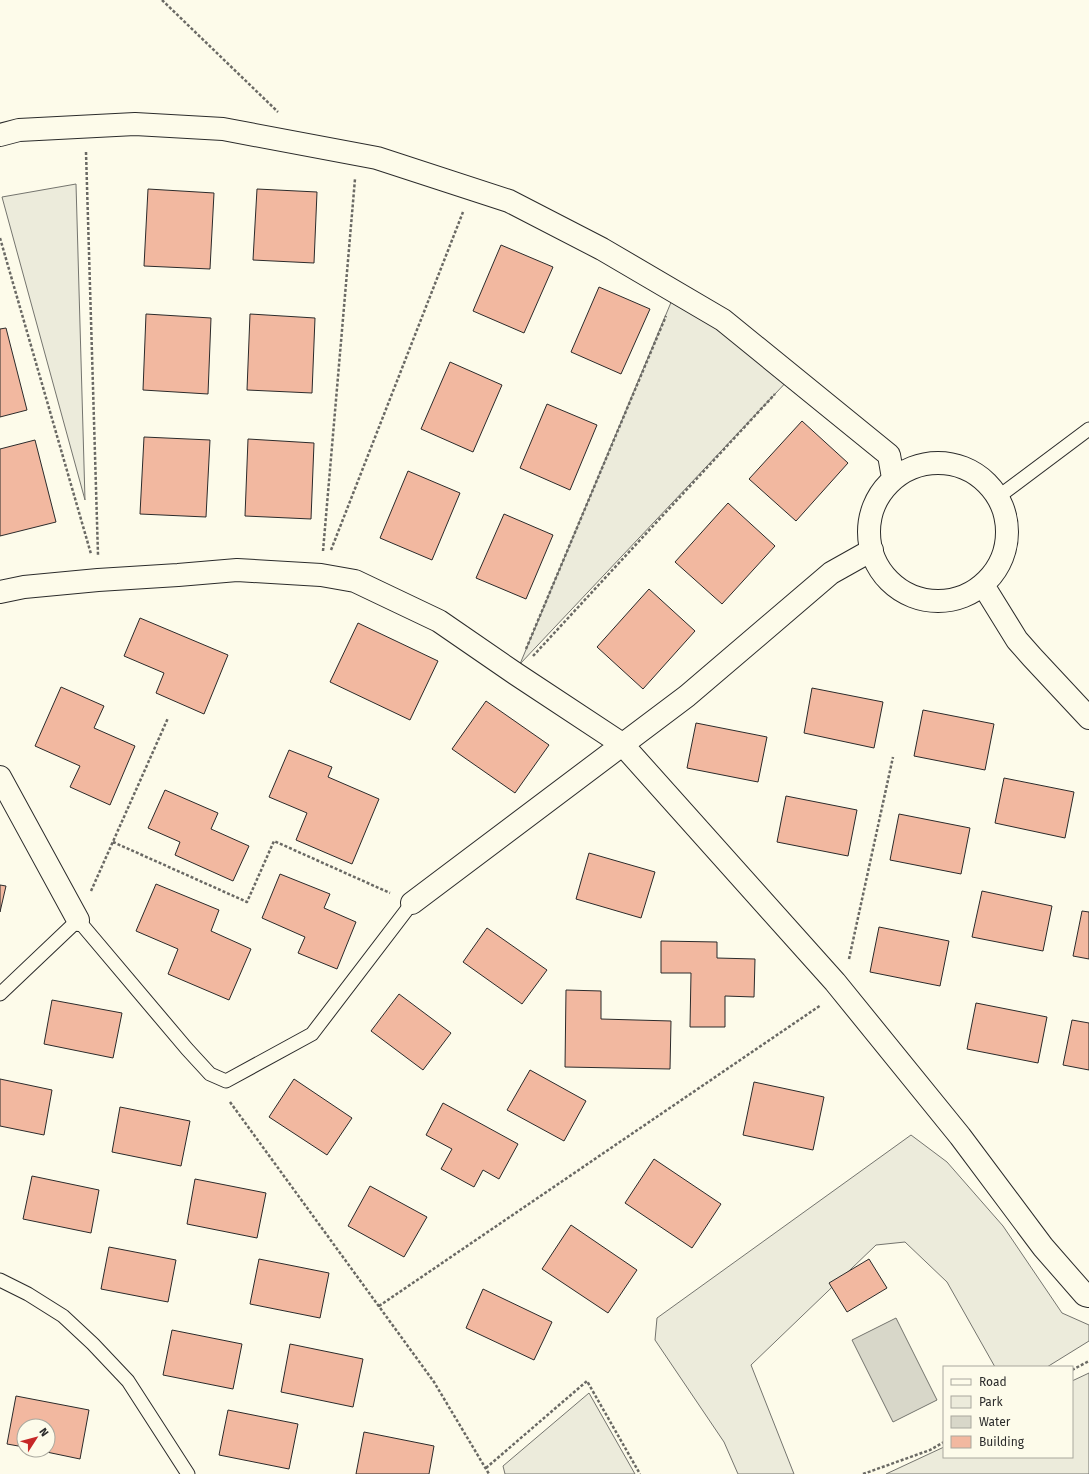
<svg xmlns="http://www.w3.org/2000/svg" width="1089" height="1474" viewBox="0 0 1089 1474" font-family="'Fira Sans',sans-serif">
	<style>
		.green { fill: #ecebdb; stroke: #74746e }
		.water { fill: #d8d7c9; stroke: #74746e }
		.building { fill: #f2b8a0; stroke: #2b2b2b }
		.lines { fill: none; stroke-linecap: round; stroke-linejoin: round }
		.lane-casing { stroke: #2b2b2b; stroke-width: 15 }
		.street-casing { stroke: #2b2b2b; stroke-width: 24 }
		.path { stroke: #6a6964; stroke-width: 2.5; stroke-dasharray: 3 2; stroke-linecap: butt }
		.lane { stroke: #fdfbea; stroke-width: 13 }
		.street { stroke: #fdfbea; stroke-width: 22 }
	</style>
	<rect width="100%" height="100%" fill="#fdfbea"/>
	<path class="green" d="M76,184L85,500L2,197Z
		M672,300L792,376L520,664Z
		M911,1135L947,1162L1003,1226L1062,1313L1089,1325V1341L1047,1367H995L947,1282L905,1242L876,1245L751,1365L794,1474H738L724,1442L655,1340L657,1318Z
		M1089,1373V1474H886L944,1447V1457H1072V1381Z
		M589,1393L635,1474H505L503,1466Z"/>
	<path class="water" d="M896,1318L937,1400L893,1422L852,1340Z"/>
	<path class="building" d="M148,189L214,193L210,269L144,266Z
		M257,189L317,192L314,263L253,260Z
		M501,245L553,267L524,333L473,311Z
		M599,287L650,309L621,374L571,352Z
		M146,314L211,318L208,394L143,390Z
		M250,314L315,318L312,393L247,390Z
		M6,328L27,410L0,417V329Z
		M450,362L502,385L473,452L421,429Z
		M547,404L597,425L570,490L520,468Z
		M802,421L848,463L796,521L749,479Z
		M144,437L210,440L206,517L140,514Z
		M248,439L314,443L311,519L245,516Z
		M35,440L56,522L0,536V449Z
		M408,471L460,493L432,560L380,538Z
		M728,503L775,546L722,604L675,562Z
		M504,514L553,535L526,599L476,578Z
		M649,589L695,631L643,689L597,647Z
		M140,618L228,655L204,714L156,693L164,673L124,656Z
		M358,623L438,661L410,720L330,682Z
		M61,687L104,706L94,728L135,746L110,805L70,787L80,766L35,746Z
		M812,688L883,702L874,748L804,733Z
		M486,701L549,745L515,793L452,749Z
		M923,710L994,724L985,770L914,756Z
		M696,723L767,737L758,782L687,768Z
		M289,750L332,767L328,777L379,799L352,864L296,840L307,813L269,797Z
		M1004,778L1074,792L1065,838L995,823Z
		M165,790L218,813L211,829L249,846L233,881L175,855L180,842L148,828Z
		M786,796L857,810L848,856L777,842Z
		M899,814L970,828L961,874L890,860Z
		M589,853L655,872L641,918L576,899Z
		M280,874L330,894L324,908L356,922L337,969L298,953L305,937L262,918Z
		M156,884L219,910L211,931L251,949L229,1000L168,974L178,949L136,931Z
		M0,885L6,886L0,912Z
		M982,891L1052,906L1043,951L972,937Z
		M1082,911L1089,912V959L1073,956Z
		M879,927L949,941L940,986L870,972Z
		M487,928L547,970L522,1004L463,962Z
		M661,941L717,942V958L755,959L754,997L725,996V1027H690L691,973H661Z
		M566,990L601,991V1019L671,1021L670,1069L565,1067Z
		M399,994L451,1033L423,1070L371,1031Z
		M52,1000L122,1013L113,1058L44,1044Z
		M976,1003L1047,1017L1038,1063L967,1049Z
		M1072,1020L1089,1023V1070L1063,1065Z
		M530,1070L586,1101L564,1141L507,1110Z
		M0,1079L52,1090L44,1135L0,1126Z
		M294,1079L352,1118L327,1155L269,1117Z
		M754,1082L824,1097L813,1150L743,1135Z
		M443,1103L518,1144L499,1179L483,1170L474,1187L441,1169L452,1149L426,1135Z
		M120,1107L190,1121L181,1166L112,1152Z
		M654,1159L721,1204L692,1248L625,1203Z
		M32,1176L99,1190L91,1233L23,1219Z
		M195,1179L266,1193L257,1238L187,1224Z
		M370,1186L427,1217L404,1257L348,1226Z
		M571,1225L637,1270L608,1313L542,1269Z
		M109,1247L176,1260L168,1302L101,1289Z
		M259,1259L329,1273L320,1318L250,1304Z
		M869,1259L887,1288L847,1312L829,1283Z
		M483,1289L552,1322L534,1360L466,1328Z
		M172,1330L242,1344L233,1389L163,1375Z
		M290,1344L363,1359L353,1407L281,1392Z
		M16,1396L89,1410L80,1459L37,1450H48V1426H24V1447L7,1444Z
		M228,1410L298,1424L289,1469L219,1455Z
		M364,1432L434,1446L429,1474H356Z"/>
	<g class="lines">
		<g class="lane-casing">
			<path id="lane" d="M998,497L1089,429
				M0,994L78,920L187,1049L210,1074L226,1081L312,1034L412,903
				M0,1280L28,1294L63,1316L93,1344L128,1381L188,1474"/>
		</g>
		<g class="street-casing">
			<path id="street" d="M0,135L19,130L135,124L223,129L377,158L509,201L602,249L723,320L889,455L893,478
				M869 532a69 69 0 1 1 138 0a69 69 0 1 1-138 0Z
				M983,585L1017,640L1032,657L1089,718
				M0,592L24,587L98,580L178,575L237,570L321,575L355,581L439,621L516,674L622,744L835,982L960,1136L1043,1247L1085,1295L1089,1296
				M0,777L78,920
				M412,903L687,696L831,573L872,550"/>
		</g>
		<path class="path" d="M162,0L278,112
			M86,152L98,555
			M0,238L91,554
			M331,550L463,212
			M323,551L355,179
			M526,649L666,316
			M533,656L775,394
			M113,842L247,902L274,841L390,893
			M91,891L168,718
			M849,959L893,757
			M230,1102L434,1382L489,1474
			M379,1306L821,1005
			M1072,1370L1089,1361
			M486,1468L587,1381L640,1474
			M863,1474L930,1450L944,1442"/>
		<use href="#lane" class="lane"/>
		<use href="#street" class="street"/>
	</g>
	<rect x="943" y="1366" width="130" height="92" fill="#fdfbea" stroke="#a9a89e"/>
	<rect x="951" y="1379" width="20" height="6" fill="#fdfbea" stroke="#a9a89e"/>
	<text x="979" y="1386" font-size="12" fill="#2b2b2b">Road</text>
	<rect x="951" y="1396" width="20" height="12" fill="#ecebdb" stroke="#a9a89e"/>
	<text x="979" y="1406" font-size="12" fill="#2b2b2b">Park</text>
	<rect x="951" y="1416" width="20" height="12" fill="#d8d7c9" stroke="#a9a89e"/>
	<text x="979" y="1426" font-size="12" fill="#2b2b2b">Water</text>
	<rect x="951" y="1436" width="20" height="12" fill="#f2b8a0" stroke="#a9a89e"/>
	<text x="979" y="1446" font-size="12" fill="#2b2b2b">Building</text>
	<g transform="translate(36 1438) rotate(54)"><circle r="19" fill="#fdfbea" stroke="#a9a89e"/>
	<path d="M0-3L7 15L0 10L-7 15Z" fill="#c62828"/>
	<text y="-6" font-size="11" font-weight="bold" text-anchor="middle" fill="#2b2b2b">N</text>
	</g>
</svg>
